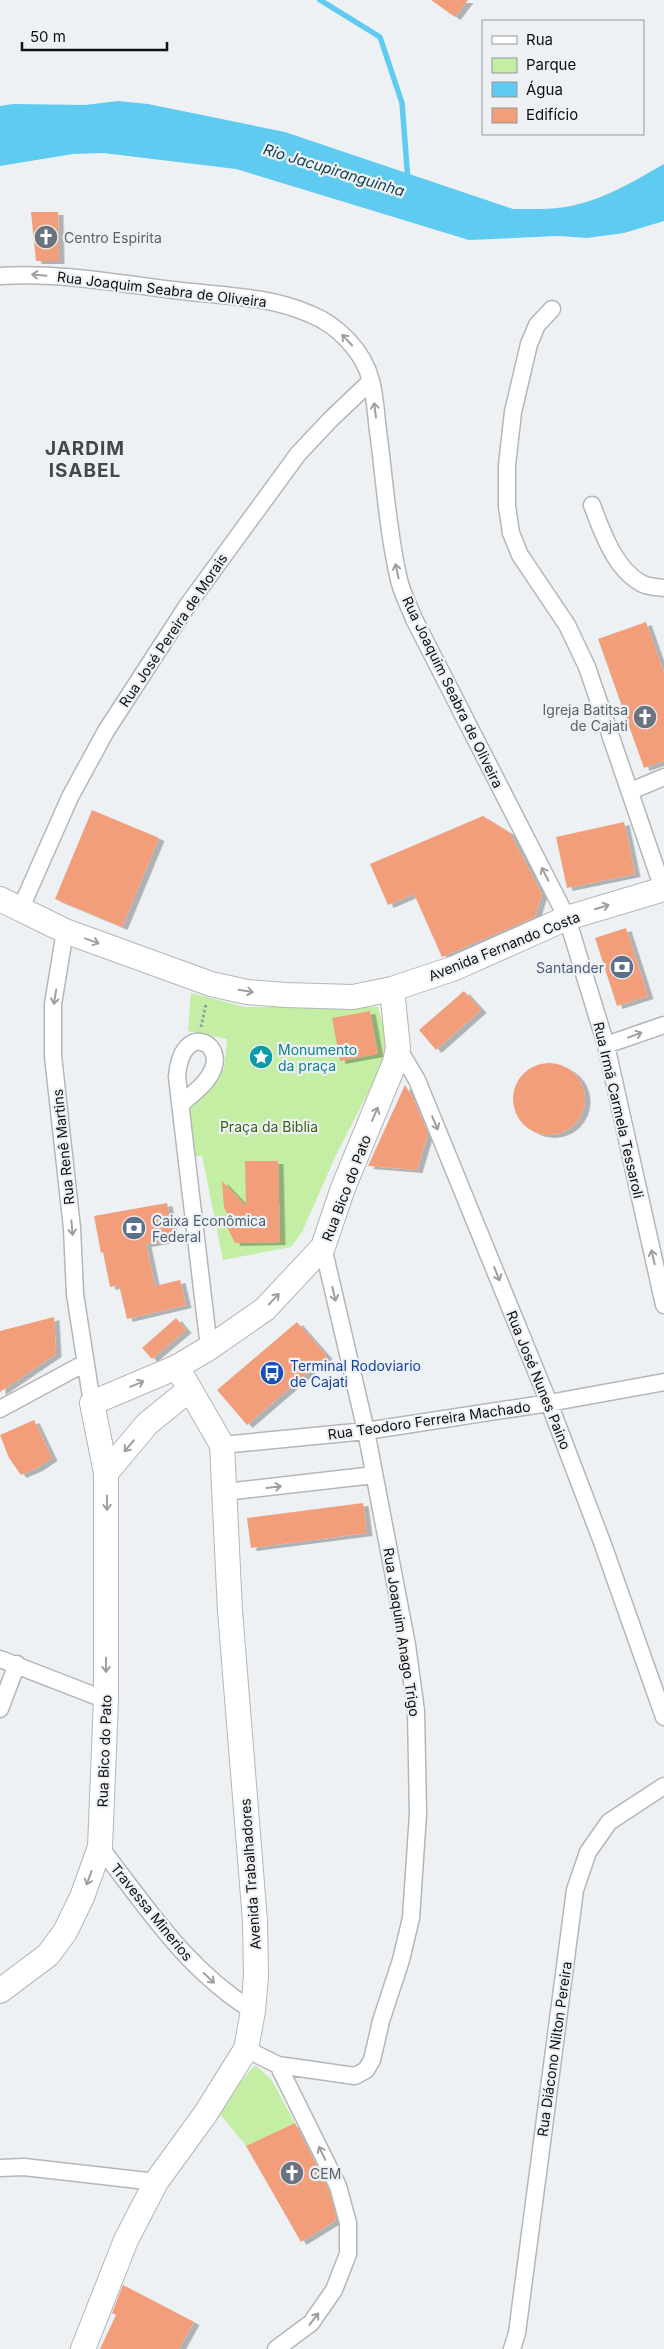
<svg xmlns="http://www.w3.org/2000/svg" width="664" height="2349" viewBox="0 0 664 2349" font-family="Inter,sans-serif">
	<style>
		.green { fill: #c4eea3 }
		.water { fill: #5fcbf0 }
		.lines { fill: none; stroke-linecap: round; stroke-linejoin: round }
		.stream { stroke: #5fcbf0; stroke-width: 5.5 }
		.building { fill: #f29e7a; filter: url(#shadow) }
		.street-casing { stroke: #b4b6b9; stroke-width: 19 }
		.secondary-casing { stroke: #b4b6b9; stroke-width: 26 }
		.path { stroke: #999c9e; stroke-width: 3; stroke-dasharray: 2.5 2.5; stroke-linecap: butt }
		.street { stroke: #fff; stroke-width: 16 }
		.secondary { stroke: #fff; stroke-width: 24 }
		.oneway { stroke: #9f9fa0 }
		.labels { text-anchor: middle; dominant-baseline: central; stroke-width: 4.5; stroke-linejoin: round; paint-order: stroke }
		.worship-label { font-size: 14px; fill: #5b616d; stroke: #eef1f4; text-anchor: start }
		.street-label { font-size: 14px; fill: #0f1011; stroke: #eef1f4 }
		.service-label { font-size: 14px; fill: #4e5e75; stroke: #eef1f4; text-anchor: end }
		.culture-label { font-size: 14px; fill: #0d838f; stroke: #eef1f4; text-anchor: start }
		.park-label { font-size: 14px; fill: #3d6314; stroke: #eef1f4 }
		.transit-label { font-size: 14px; fill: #164399; stroke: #eef1f4; text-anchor: start }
		.water-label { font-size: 15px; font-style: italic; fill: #0f404f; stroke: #eef1f4 }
		.district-label { font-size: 19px; font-weight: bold; letter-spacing: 1px; fill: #45484a; stroke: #eef1f4 }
	</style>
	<defs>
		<filter id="shadow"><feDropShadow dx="5.5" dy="3" stdDeviation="0" flood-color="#0004"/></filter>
	</defs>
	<rect width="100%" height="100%" fill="#eef1f4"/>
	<path class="green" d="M191,993L245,1007H378L383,1024L387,1056L337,1153L302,1232L291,1247L223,1260L202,1155L192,1158L189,1104L224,1069L227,1039L188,1031Z
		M255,2065L271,2079L295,2123L246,2146L217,2110Z"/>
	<path class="water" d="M118,101L148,104L285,132L513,209C533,209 555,210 575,205C606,198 636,180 664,164V221L624,233L587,238L558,236L469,240L236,169L103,153L73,154L0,166V106L13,104L85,105Z"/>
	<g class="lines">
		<path class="stream" d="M320,0L380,37L402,103L408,181"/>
	</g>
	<path class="building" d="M431,0H468L455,17Z
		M31,212H58L59,261H36Z
		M646,622L664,673V761L644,768L598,639Z
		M92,810L159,838L122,927L55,899Z
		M483,816L510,833L542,894L535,917L442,957L414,894L388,905L370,864Z
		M624,822L635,874L567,888L556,837Z
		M626,928L648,996L617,1006L595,938Z
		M464,991L481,1010L436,1050L419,1030Z
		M370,1011L378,1054L340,1061L332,1018Z
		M513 1099a36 36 0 1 1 72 0a36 36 0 1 1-72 0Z
		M405,1085L413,1098L428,1133L417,1170L368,1166Z
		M245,1161H278L280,1242L235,1243L227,1227L233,1222L224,1208L222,1181L246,1206Z
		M167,1203L174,1239L146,1244L155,1286L180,1280L186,1305L127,1319L119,1285L110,1287L103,1252L101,1253L94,1216Z
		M54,1317L56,1354L0,1392V1331Z
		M176,1318L186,1330L152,1359L142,1348Z
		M297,1322L327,1356L247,1425L217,1390Z
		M34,1420L52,1458L37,1468L21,1475L9,1458L0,1435Z
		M363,1503L367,1533L251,1548L247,1518Z
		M295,2123L329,2190L336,2216L335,2221L301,2242L246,2146Z
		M123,2285L194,2322L179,2349H100L116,2315L112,2313Z"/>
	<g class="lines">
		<g class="street-casing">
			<path id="street" d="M0,276C57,272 116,283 173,290C220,296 266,295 310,314C338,325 364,352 371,381C376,399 376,420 379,438C385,485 388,533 399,580C402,593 409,606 414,619L567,918L606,1045L664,1305
				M552,309L537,325L529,344L513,412L507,465V506L511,533L520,555L567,625L587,667L663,889
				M592,505C602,532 615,569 641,583C647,587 657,587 664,588
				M631,791L664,777
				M20,910L70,797L106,731L187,606L298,454L331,419L371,381
				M65,931L53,1004V1056L72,1228L75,1294L92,1403
				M606,1045L664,1025
				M398,1048L417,1080L549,1403L602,1542L664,1717
				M181,1104C192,1094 207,1084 213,1069C224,1041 181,1022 177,1077L209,1348
				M0,1409L85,1363
				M222,1445L366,1431L549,1403L664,1382
				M225,1492L374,1475
				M0,1659L106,1700
				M0,1709L17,1664
				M100,1847C148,1909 186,1969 253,2011
				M246,2049L278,2065L355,2076L366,2070L372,2060L381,2021L401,1960L411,1918L418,1814L416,1711L407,1645L366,1431L323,1247
				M0,2168L24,2167L156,2182
				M276,2349L311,2323L334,2290L348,2254V2223L338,2186L278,2065
				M512,2349L517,2333L575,1890L588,1852L609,1822L664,1786"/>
		</g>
		<g class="secondary-casing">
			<path id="secondary" d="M0,899L65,931L211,984L247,992L286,995L353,997L392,989L455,968L567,918L664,889
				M106,1473L147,1424L190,1389
				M0,1991L48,1955L65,1932L82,1897L100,1847L106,1700V1473L92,1403L177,1367L209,1348L265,1309L323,1247L343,1188L395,1062L398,1048L392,989
				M83,2349L126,2240L156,2182L206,2113L246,2049L253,2011L256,1976L255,1921L230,1611L222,1445L177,1367"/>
		</g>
		<path class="path" d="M201,1027L206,1004"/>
		<use href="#street" class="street"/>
		<use href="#secondary" class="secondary"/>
	</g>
	<defs><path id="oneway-shaft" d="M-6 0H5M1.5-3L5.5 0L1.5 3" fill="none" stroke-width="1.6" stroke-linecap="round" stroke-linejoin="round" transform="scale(1.25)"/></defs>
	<g class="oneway">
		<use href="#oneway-shaft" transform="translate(39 275) rotate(-175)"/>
		<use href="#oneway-shaft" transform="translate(347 340) rotate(-133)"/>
		<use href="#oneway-shaft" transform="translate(375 410) rotate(-97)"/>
		<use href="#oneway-shaft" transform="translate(397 571) rotate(-102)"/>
		<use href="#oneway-shaft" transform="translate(545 874) rotate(-117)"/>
		<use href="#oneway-shaft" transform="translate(602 907) rotate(-17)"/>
		<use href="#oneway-shaft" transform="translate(92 941) rotate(20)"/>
		<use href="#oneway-shaft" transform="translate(246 991) rotate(9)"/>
		<use href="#oneway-shaft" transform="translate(55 997) rotate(99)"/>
		<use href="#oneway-shaft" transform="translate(635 1035) rotate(-20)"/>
		<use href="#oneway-shaft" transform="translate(375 1114) rotate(-67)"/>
		<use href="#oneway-shaft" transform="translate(435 1123) rotate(67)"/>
		<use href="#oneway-shaft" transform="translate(72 1228) rotate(85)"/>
		<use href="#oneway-shaft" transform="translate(653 1257) rotate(-103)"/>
		<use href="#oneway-shaft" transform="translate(497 1274) rotate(68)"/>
		<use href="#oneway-shaft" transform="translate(334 1294) rotate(77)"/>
		<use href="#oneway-shaft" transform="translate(274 1299) rotate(-47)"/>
		<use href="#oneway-shaft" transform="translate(137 1384) rotate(-23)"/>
		<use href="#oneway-shaft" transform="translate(129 1446) rotate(130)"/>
		<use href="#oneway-shaft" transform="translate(274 1487) rotate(-7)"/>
		<use href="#oneway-shaft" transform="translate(107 1503) rotate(89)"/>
		<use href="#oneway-shaft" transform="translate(106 1665) rotate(90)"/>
		<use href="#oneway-shaft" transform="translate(89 1878) rotate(110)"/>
		<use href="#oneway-shaft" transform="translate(209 1978) rotate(43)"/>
		<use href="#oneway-shaft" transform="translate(322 2153) rotate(-116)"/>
		<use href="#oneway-shaft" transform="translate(314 2319) rotate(-52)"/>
	</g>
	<defs>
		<g id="church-disc" transform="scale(1.25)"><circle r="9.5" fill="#6b7280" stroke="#eef1f4"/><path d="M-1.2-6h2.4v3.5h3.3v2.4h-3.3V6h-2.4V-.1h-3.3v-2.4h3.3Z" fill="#fff"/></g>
		<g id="bank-disc" transform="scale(1.25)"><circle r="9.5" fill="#5c6f8a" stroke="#eef1f4"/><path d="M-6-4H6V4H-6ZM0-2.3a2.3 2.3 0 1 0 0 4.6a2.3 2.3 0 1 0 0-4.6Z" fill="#fff"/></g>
		<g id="sight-disc" transform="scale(1.25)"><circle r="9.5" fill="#0f9aa8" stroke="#eef1f4"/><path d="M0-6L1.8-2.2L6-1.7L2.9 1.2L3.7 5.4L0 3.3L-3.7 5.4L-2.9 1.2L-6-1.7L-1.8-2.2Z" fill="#fff"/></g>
		<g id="bus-disc" transform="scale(1.25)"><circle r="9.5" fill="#1a4fb4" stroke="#eef1f4"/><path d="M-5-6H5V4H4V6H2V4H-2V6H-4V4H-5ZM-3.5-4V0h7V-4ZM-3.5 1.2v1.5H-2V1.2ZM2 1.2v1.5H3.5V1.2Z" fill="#fff"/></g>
	</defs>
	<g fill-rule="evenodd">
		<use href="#church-disc" x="46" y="237"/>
		<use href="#church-disc" x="645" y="717"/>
		<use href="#bank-disc" x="622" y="967"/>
		<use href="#sight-disc" x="261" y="1057"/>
		<use href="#bank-disc" x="134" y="1228"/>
		<use href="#bus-disc" x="272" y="1373"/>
		<use href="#church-disc" x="292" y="2173"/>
	</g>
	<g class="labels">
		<g class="worship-label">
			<text x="64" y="237">Centro Espirita</text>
			<text x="628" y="709" text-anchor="end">Igreja Batitsa<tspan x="628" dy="16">de Cajati</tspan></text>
			<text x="310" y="2173">CEM</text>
		</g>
		<g class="street-label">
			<text transform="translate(162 289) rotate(7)">Rua Joaquim Seabra de Oliveira</text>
			<text transform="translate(173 630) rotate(-56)">Rua José Pereira de Morais</text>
			<text transform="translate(453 692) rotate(64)">Rua Joaquim Seabra de Oliveira</text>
			<text transform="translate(504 946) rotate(-22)">Avenida Fernando Costa</text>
			<text transform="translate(619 1110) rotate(77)">Rua Irmã Carmela Tessaroli</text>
			<text transform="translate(63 1147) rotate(-96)">Rua Renê Martins</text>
			<text transform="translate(346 1188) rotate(-69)">Rua Bico do Pato</text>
			<text transform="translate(539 1380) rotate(68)">Rua José Nunes Paino</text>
			<text transform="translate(429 1420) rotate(-8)">Rua Teodoro Ferreira Machado</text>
			<text transform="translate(402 1632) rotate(81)">Rua Joaquim Anago Trigo</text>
			<text transform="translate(104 1751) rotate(-88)">Rua Bico do Pato</text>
			<text transform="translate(250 1874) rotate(-94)">Avenida Trabalhadores</text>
			<text transform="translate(152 1912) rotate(51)">Travessa Minerios</text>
			<text transform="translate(554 2049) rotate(-82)">Rua Diácono Nilton Pereira</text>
		</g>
		<g class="service-label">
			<text x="604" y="967">Santander</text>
			<text x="152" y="1220" text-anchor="start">Caixa Econômica<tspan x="152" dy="16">Federal</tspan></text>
		</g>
		<g class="culture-label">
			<text x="278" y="1049">Monumento<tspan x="278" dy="16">da praça</tspan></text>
		</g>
		<g class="park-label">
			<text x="269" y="1126">Praça da Biblia</text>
		</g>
		<g class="transit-label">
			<text x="290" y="1365">Terminal Rodoviario<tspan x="290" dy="16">de Cajati</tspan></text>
		</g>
		<g class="water-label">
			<text transform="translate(334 170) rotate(17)">Rio Jacupiranguinha</text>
		</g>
		<g class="district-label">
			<text x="85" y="448">JARDIM<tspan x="85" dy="22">ISABEL</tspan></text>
		</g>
	</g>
	<rect x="482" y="20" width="162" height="115" fill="#eef1f4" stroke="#959799"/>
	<rect x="492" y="36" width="25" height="8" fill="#ffffff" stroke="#959799"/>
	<text x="526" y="45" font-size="15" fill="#0f1011">Rua</text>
	<rect x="492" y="58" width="25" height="15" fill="#c4eea3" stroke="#959799"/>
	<text x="526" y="70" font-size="15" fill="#0f1011">Parque</text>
	<rect x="492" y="82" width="25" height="15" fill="#5fcbf0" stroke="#959799"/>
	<text x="526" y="95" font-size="15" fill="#0f1011">Água</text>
	<rect x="492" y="108" width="25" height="15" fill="#f29e7a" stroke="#959799"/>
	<text x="526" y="120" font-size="15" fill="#0f1011">Edifício</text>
	<path d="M22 42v8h145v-8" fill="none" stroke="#0f1011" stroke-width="2.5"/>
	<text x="30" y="42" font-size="15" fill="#0f1011" stroke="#eef1f4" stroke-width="4" paint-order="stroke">50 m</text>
</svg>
